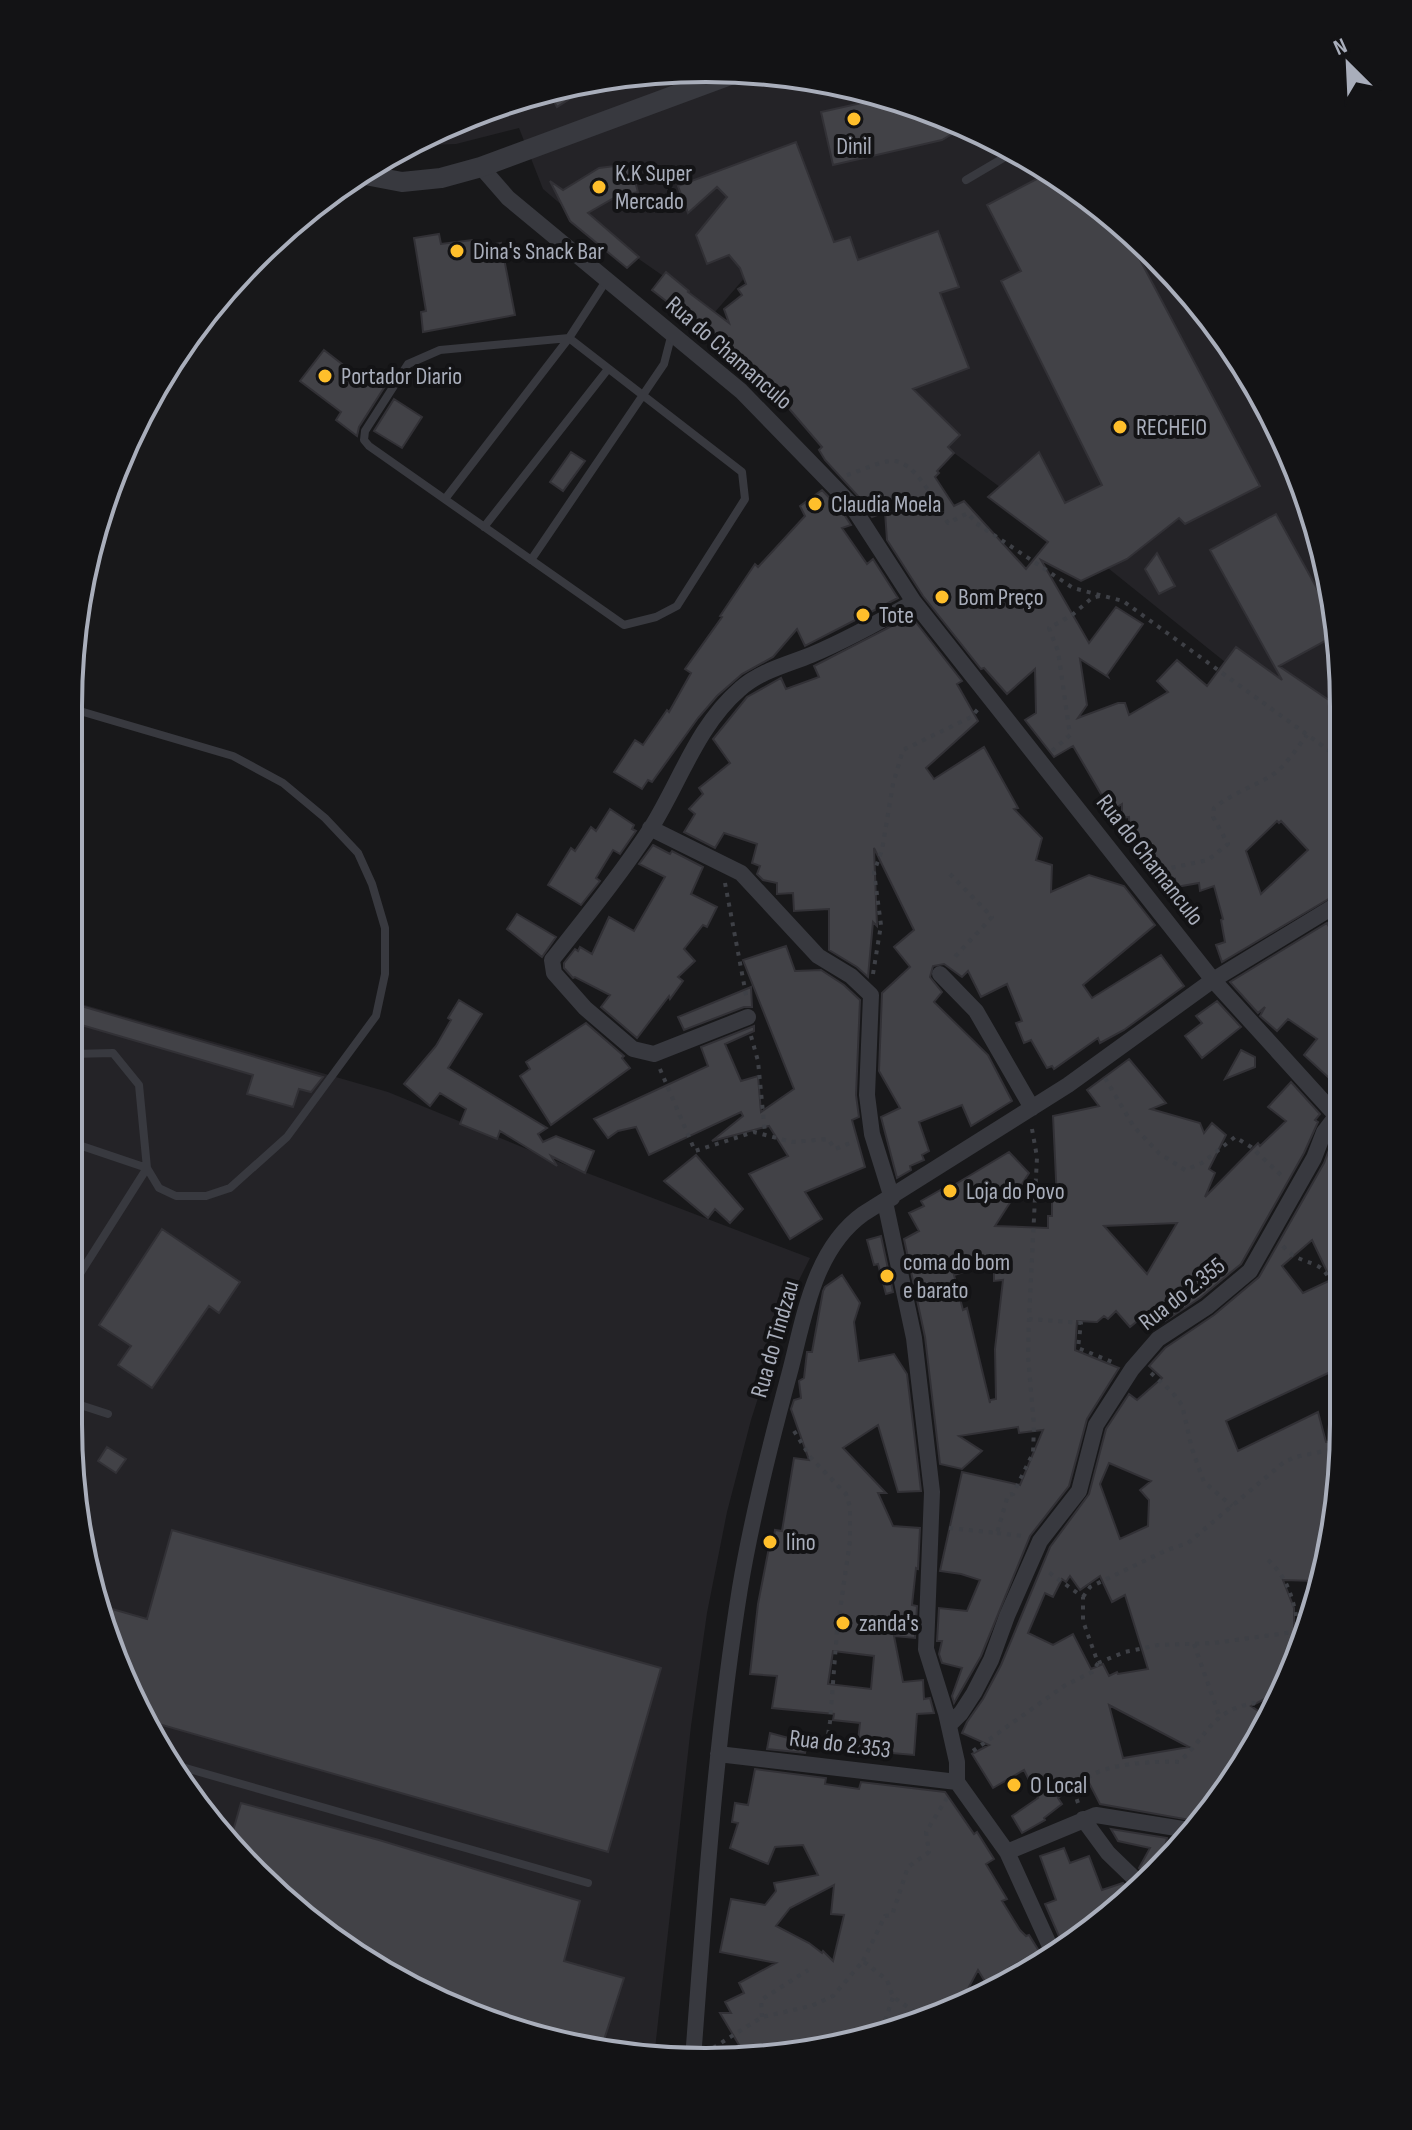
<svg xmlns="http://www.w3.org/2000/svg" width="1412" height="2130" viewBox="0 0 1412 2130" font-family="'Sofia Sans Condensed',sans-serif">
	<style>
		.built { fill: #242327 }
		.building { fill: #424247; stroke: #323136; stroke-width: 2; fill-rule: evenodd }
		.lines { fill: none; stroke-linecap: round; stroke-linejoin: round }
		.path { stroke: #3e4046; stroke-width: 4; stroke-dasharray: 4 6; stroke-linecap: butt }
		.service { stroke: #38393f; stroke-width: 8 }
		.minor { stroke: #38393f; stroke-width: 16 }
		.tertiary { stroke: #38393f; stroke-width: 20 }
		.poi-dot { fill: #ffbf2b; stroke: #131315; stroke-width: 3 }
		.labels { text-anchor: middle; dominant-baseline: central; stroke-width: 8; stroke-linejoin: round; paint-order: stroke }
		.poi-label { font-size: 24px; fill: #a9aebb; stroke: #131315; text-anchor: start }
		.street-label { font-size: 24px; fill: #a9aebb; stroke: #131315 }
		.rim { fill: none; stroke: #a9aebb; stroke-width: 4 }
	</style>
	<rect width="100%" height="100%" fill="#18181a"/>
	<path class="built" d="M665,69L790,74L911,102L1025,154L1127,227L1212,318L1278,424L1322,541L1343,665L1342,757L1268,703L1240,674L1093,556L950,450L754,267L715,312L564,207L543,189L519,128L456,144L404,146L424,134L541,90Z
		M71,1001L388,1092L561,1163L810,1258L789,1300L751,1420L727,1512L707,1613L691,1726L654,2058L462,2014L317,1930L176,1779L102,1629L68,1424Z"/>
	<path class="building" d="M599,80L557,107L547,89L552,88Z
		M888,97L912,102L965,126L942,140L833,165L821,112Z
		M796,142L834,242L850,237L858,260L938,231L959,287L940,293L969,368L913,389L960,435L948,447L954,453L937,471L939,473L935,477L954,506L964,501L1026,569L1048,542L988,497L1039,452L1065,503L1102,485L1001,281L1021,271L987,205L1050,172L1120,222L1260,486L1185,524L1179,518L1127,559L1081,581L1041,560L1089,643L1116,607L1143,624L1107,675L1108,677L1080,659L1087,705L1078,718L1118,703H1125L1129,715L1168,692L1157,681L1177,660L1207,686L1236,647L1282,680L1210,550L1276,514L1336,623L1338,634L1279,666L1342,709V744L1330,760L1334,763L1330,770L1342,776V891L1222,962L1216,945L1225,942L1221,920L1223,919L1214,886L1200,891L1199,883L1176,887L1175,879L1167,882L1161,866L1147,872L1130,844L1129,817L1122,818V804L1111,811L1073,746L1054,757L1025,720L1036,713L1035,669L1007,694L984,668L981,669L923,596L887,540L885,512L872,517L858,496L825,460L819,450L822,447L755,369L753,371L747,366L676,306L675,308L652,290L666,272L689,291L688,292L729,323L724,309L742,295L738,289L746,284L740,268L729,255L707,264L696,235L727,197L717,187L688,213L678,186ZM1277,821L1279,823L1281,821L1308,850L1261,894L1246,851Z
		M630,164L638,192L614,198L588,213L639,257L627,268L570,221L550,181L563,190L599,168Z
		M439,234L441,244L472,240L473,248L501,243L515,315L423,332L421,312L426,311L414,238Z
		M324,350L364,381L373,369L389,380L359,427L357,436L336,420L341,412L300,381Z
		M394,399L422,417L402,448L374,431Z
		M571,452L585,461L563,491L550,482Z
		M822,490L841,510L851,525L842,528L867,564L873,559L898,598L805,646L797,629L773,657L742,674L717,696L698,718L652,782L648,780L642,789L614,772L635,740L643,745L667,710L669,712L691,673L685,669L722,617L720,616L755,564L758,567L805,516L800,506Z
		M1157,553L1175,586L1159,594L1145,569Z
		M911,616L962,681L957,684L978,721L926,768L934,779L984,747L1018,808L1014,809L1042,838L1036,860L1052,865L1051,892L1089,875L1124,886L1155,925L1083,985L1092,998L1161,955L1184,986L1124,1030L1100,1043L1098,1038L1054,1069L1052,1066L1047,1068L1031,1040L1024,1043L1016,1023L1022,1021L1007,984L981,997L968,971L962,977L944,964L933,966L930,977L942,992L934,1002L988,1055L1012,1101L971,1126L962,1105L919,1122L929,1151L922,1155L924,1160L910,1166L911,1170L897,1178L881,1117L900,1108L879,1071L882,993L910,967L894,947L914,930L874,848L877,926L873,922L868,977L857,967L829,950V909L794,911L793,893L777,894V883L763,880L757,874L760,866L752,863L757,844L724,833L715,848L684,832L695,814L689,809L703,794L699,788L730,763L713,739L747,697L781,678L786,689L819,677L814,666Z
		M610,809L634,825L632,829L636,831L620,854L613,850L596,878L600,881L581,905L548,885L571,848L575,851L591,827L596,831Z
		M653,845L670,854L672,851L703,867L691,894L717,907L707,927L703,925L684,949L695,961L678,977L683,981L670,999L669,996L637,1038L601,1007L610,995L575,977L573,978L564,968V963L575,949L578,951L580,947L592,954L609,917L634,931L665,877L639,864Z
		M517,914L556,937L542,957L507,929Z
		M1327,923L1341,949V1089L1304,1055L1317,1039L1288,1019L1277,1031L1260,1016L1265,1007L1258,1013L1230,982Z
		M786,946L795,971L821,970L844,985L860,1000L856,1095L859,1117L852,1120L865,1167L805,1192L822,1219L790,1239L749,1174L788,1156L769,1126L712,1141L743,1116L741,1112L649,1155L636,1127L618,1131L608,1138L594,1119L708,1066L701,1047L754,1026V1031L725,1044L741,1081L758,1076L761,1112L794,1089L743,960Z
		M751,987L752,1007H744L684,1030L678,1017Z
		M459,1000L482,1014L448,1068L547,1128L538,1134L543,1142L556,1136L594,1151L585,1173L551,1156L557,1166L500,1131L497,1139L460,1124L466,1109L440,1093L430,1106L404,1084L436,1046L451,1020L448,1018Z
		M1217,1001L1241,1027L1202,1058L1185,1036L1202,1023L1196,1016Z
		M71,1003L323,1077L311,1092L299,1089L293,1107L247,1094L253,1075L71,1022Z
		M586,1023L624,1056L622,1058L630,1068L551,1125L520,1076L530,1069L526,1062Z
		M1241,1050L1255,1057V1067L1225,1079Z
		M1129,1059L1166,1103L1151,1109L1200,1123L1204,1133L1212,1123L1226,1135L1209,1169L1215,1173L1205,1197L1258,1143L1260,1146L1286,1121L1268,1107L1291,1082L1320,1114L1315,1120L1318,1122L1304,1153L1241,1264L1200,1298L1165,1321L1153,1308L1130,1327L1116,1311L1108,1319L1104,1316L1097,1322L1077,1321L1075,1350L1119,1368L1087,1419L1069,1486L1030,1536L981,1656L954,1703L952,1696L962,1668L942,1663L939,1654L942,1641H937L939,1608L967,1611L980,1580L961,1574L940,1571L962,1472L1020,1485L1043,1430L1019,1433L1018,1427L959,1436L982,1451L962,1469L940,1464L925,1337L904,1239L919,1231L909,1213L924,1206L921,1201L944,1188V1191L1009,1152L1029,1173L995,1226L1048,1228V1216H1052V1200H1057L1053,1116L1099,1106L1087,1090ZM1177,1223L1147,1274L1104,1226ZM994,1263V1281L1003,1280L995,1349L996,1399L990,1400V1403L967,1308L963,1310L954,1275Z
		M1334,1137L1340,1142L1339,1368L1226,1421L1238,1451L1318,1412L1326,1442L1335,1441L1339,1467L1338,1508L1316,1581L1283,1580L1294,1608V1633L1301,1632L1284,1689L1251,1706L1270,1719L1201,1822L1100,1804L1086,1777L1058,1798L1062,1804L1044,1818L1045,1820L1022,1833L1012,1816L1038,1798L1024,1770L993,1788L972,1754L989,1745L962,1733L967,1722L983,1699L1001,1665L1050,1547L1089,1494L1106,1429L1129,1394L1137,1400L1162,1378L1149,1366L1165,1348L1214,1315L1259,1277L1324,1163ZM1312,1240L1331,1280L1303,1293L1282,1266ZM1109,1463L1151,1481L1140,1490L1149,1500L1148,1526L1120,1539L1100,1484ZM1070,1576L1080,1590L1100,1576L1112,1602L1125,1595L1148,1669L1118,1674L1117,1672L1109,1676L1103,1664L1091,1669L1073,1634L1053,1645L1028,1633L1045,1593L1053,1597L1062,1579L1066,1582ZM1109,1705L1189,1747L1123,1758Z
		M696,1155L743,1209L730,1223L715,1209L708,1218L664,1181Z
		M162,1229L240,1282L219,1313L209,1306L152,1388L118,1365L131,1346L99,1325Z
		M881,1236L893,1292L886,1294L878,1264L874,1265L867,1240Z
		M842,1275L860,1303L854,1322L859,1361L894,1354L907,1374L921,1491L898,1492L878,1425L843,1448L886,1493H878L893,1526L920,1528L918,1569L916,1568L912,1605L917,1606L915,1638L894,1636L903,1682L923,1680L924,1699L930,1698L934,1713L917,1714L914,1755L857,1750L860,1723L833,1720L834,1714L772,1708L777,1676L750,1674L758,1604L771,1537H774L775,1530L782,1531L794,1458L809,1460L791,1409L794,1400L801,1398L799,1381L804,1378L807,1352H812L823,1291L825,1287ZM833,1651L874,1656L871,1689L828,1684Z
		M107,1447L126,1459L116,1473L98,1461Z
		M172,1530L661,1668L608,1852L148,1721L102,1629L98,1605L147,1619Z
		M770,1733L807,1743L805,1753L767,1749Z
		M755,1769L826,1778L825,1784L859,1789L861,1782L945,1792L974,1834L977,1832L994,1859L986,1864L1007,1899L1002,1901L1020,1930L1026,1936L1029,1935L1039,1951L1009,1968L1014,1977L997,1987L990,1990L978,1970L962,2000L853,2042L822,2050L745,2055L720,2013H731L725,2002L744,1993L739,1983L776,1963L720,1952L731,1899L765,1905L776,1891L774,1883L818,1875L803,1845L775,1847L768,1864L730,1848L738,1823L732,1822L735,1803L748,1805ZM834,1885L831,1914L844,1915L833,1961L823,1951L822,1953L809,1943L776,1926L790,1908Z
		M241,1803L379,1840L580,1901L564,1961L624,1978L602,2046L423,1991L317,1930L231,1838Z
		M1111,1829L1167,1838L1161,1865L1147,1876L1139,1868L1150,1848L1118,1841Z
		M1064,1848L1070,1863L1089,1856L1102,1890L1123,1883L1130,1890L1079,1932L1061,1941L1045,1904L1056,1900L1040,1856Z"/>
	<g class="lines">
		<path class="path" d="M847,475C860,471 876,463 890,461C915,458 936,505 948,523L968,513L976,523L1073,588L1123,601L1342,760
			M1052,751L1070,735L1058,651L1049,628L1072,615L1092,598L1100,596
			M1152,872L1208,860L1228,844L1213,817L1214,808C1231,794 1250,788 1269,777C1285,768 1296,749 1307,735
			M950,874L992,917L952,960
			M725,883L747,1000
			M873,974L881,925L874,872L882,850L893,784L903,750L971,717L979,708
			M751,1036L758,1061L765,1133
			M660,1069L695,1151L754,1132L792,1142L828,1139L835,1149L855,1141
			M1105,1078L1134,1127L1159,1153L1185,1170L1202,1163L1235,1137L1251,1147L1283,1177
			M1032,1129L1037,1157L1029,1319L1081,1323L1078,1348L1115,1363
			M1283,1246C1294,1259 1302,1259 1316,1265C1335,1274 1333,1300 1339,1316
			M1151,1373L1172,1392L1182,1405L1192,1449L1204,1482L1232,1506
			M794,1431L811,1458L846,1494L850,1507V1541L837,1631L830,1722L826,1748
			M949,1528L997,1533L1008,1495L1013,1494L1033,1453L1034,1426L1028,1356L1029,1319
			M997,1533L1023,1536
			M1268,1560C1290,1580 1294,1603 1299,1631
			M1083,1597L1090,1587L1167,1550L1188,1543L1283,1463L1295,1457L1339,1448
			M1194,1644L1219,1715
			M1098,1663L1125,1652L1158,1645L1214,1643L1301,1631
			M973,1751L1064,1686L1092,1672L1098,1663L1083,1621V1597L1047,1571
			M1078,1803L1075,1794C1078,1790 1082,1783 1086,1779C1105,1763 1155,1761 1179,1762C1208,1736 1210,1711 1254,1703L1271,1716
			M863,1961L885,1916L892,1915L908,1867L929,1852L926,1832L947,1798
			M762,2017L761,2000L808,1970
			M882,2030L893,1997
			M713,2048L762,2017L811,2006L833,1996L863,1961L887,1980L893,1997L921,2016"/>
		<path class="service" d="M966,180L1017,150
			M569,338L742,472L745,499L677,606L656,617L624,625L369,446L364,440L365,431L408,364L440,350Z
			M445,499L569,338L606,281
			M484,527L608,369
			M531,560L664,364L672,333
			M71,1054L113,1053L139,1085L147,1168L159,1188L176,1196H206L230,1188L287,1137L376,1016L385,974V928L372,884L358,853L325,818L283,783L233,756L73,709
			M70,1142L147,1168
			M69,1291L147,1168
			M68,1401L108,1414
			M168,1763L588,1883"/>
		<path class="minor" d="M481,167L508,198L741,391L850,503L914,602
			M650,828L741,873L818,956L851,976L871,995L867,1095L872,1134L892,1198
			M940,974L976,1011L1032,1108
			M748,1017L654,1054L633,1049L585,1008L554,973L552,960C586,917 621,874 651,828C680,782 697,726 740,689C760,671 786,665 811,655C847,640 881,621 914,602L1213,980L1332,1111L1340,1124
			M885,1202L914,1338L932,1492L926,1649L946,1713L957,1762V1782L1007,1852L1053,1953
			M949,1725L961,1713L974,1693L991,1660L1007,1616L1040,1541L1079,1491L1096,1425L1132,1369L1158,1339L1207,1307L1250,1271L1314,1158L1324,1132L1340,1111
			M718,1754L957,1782
			M1083,1819L1108,1853L1139,1883
			M1007,1852L1096,1815L1195,1831
			M693,2059C705,1901 715,1744 740,1588C752,1516 770,1445 789,1375C804,1319 813,1250 863,1214L1068,1085L1213,980L1341,902"/>
		<path class="tertiary" d="M360,174L402,182L441,178L481,167L738,72"/>
	</g>
	<g class="poi-dot">
		<circle cx="854" cy="119" r="8"/>
		<circle cx="599" cy="187" r="8"/>
		<circle cx="457" cy="251" r="8"/>
		<circle cx="325" cy="376" r="8"/>
		<circle cx="1120" cy="427" r="8"/>
		<circle cx="815" cy="504" r="8"/>
		<circle cx="942" cy="597" r="8"/>
		<circle cx="863" cy="615" r="8"/>
		<circle cx="950" cy="1191" r="8"/>
		<circle cx="887" cy="1276" r="8"/>
		<circle cx="770" cy="1542" r="8"/>
		<circle cx="843" cy="1623" r="8"/>
		<circle cx="1014" cy="1785" r="8"/>
	</g>
	<g class="labels">
		<g class="poi-label">
			<text x="854" y="146" text-anchor="middle">Dinil</text>
			<text x="615" y="173">K.K Super<tspan x="615" dy="28">Mercado</tspan></text>
			<text x="473" y="251">Dina's Snack Bar</text>
			<text x="341" y="376">Portador Diario</text>
			<text x="1136" y="427">RECHEIO</text>
			<text x="831" y="504">Claudia Moela</text>
			<text x="958" y="597">Bom Preço</text>
			<text x="879" y="615">Tote</text>
			<text x="966" y="1191">Loja do Povo</text>
			<text x="903" y="1262">coma do bom<tspan x="903" dy="28">e barato</tspan></text>
			<text x="786" y="1542">lino</text>
			<text x="859" y="1623">zanda's</text>
			<text x="1030" y="1785">O Local</text>
		</g>
		<g class="street-label">
			<text transform="translate(729 353) rotate(41)">Rua do Chamanculo</text>
			<text transform="translate(1150 860) rotate(52)">Rua do Chamanculo</text>
			<text transform="translate(1182 1294) rotate(-38)">Rua do 2.355</text>
			<text transform="translate(775 1339) rotate(-74)">Rua do Tindzau</text>
			<text transform="translate(840 1744) rotate(7)">Rua do 2.353</text>
		</g>
	</g>
	<path d="M0 0H1412V2130H0ZM706 82H706A624 624 0 0 1 1330 706V1424A624 624 0 0 1 706 2048H706A624 624 0 0 1 82 1424V706A624 624 0 0 1 706 82Z" fill="#131315" fill-rule="evenodd"/>
	<path class="rim" d="M706 82H706A624 624 0 0 1 1330 706V1424A624 624 0 0 1 706 2048H706A624 624 0 0 1 82 1424V706A624 624 0 0 1 706 82Z"/>
	<g transform="translate(1348 64) rotate(336)" stroke="#131315" stroke-width="6" paint-order="stroke">
	<path d="M0-6L14 30L0 20L-14 30Z" fill="#a9aebb"/>
	<text y="-12" font-size="22" font-weight="bold" text-anchor="middle" fill="#a9aebb">N</text>
	</g>
</svg>
